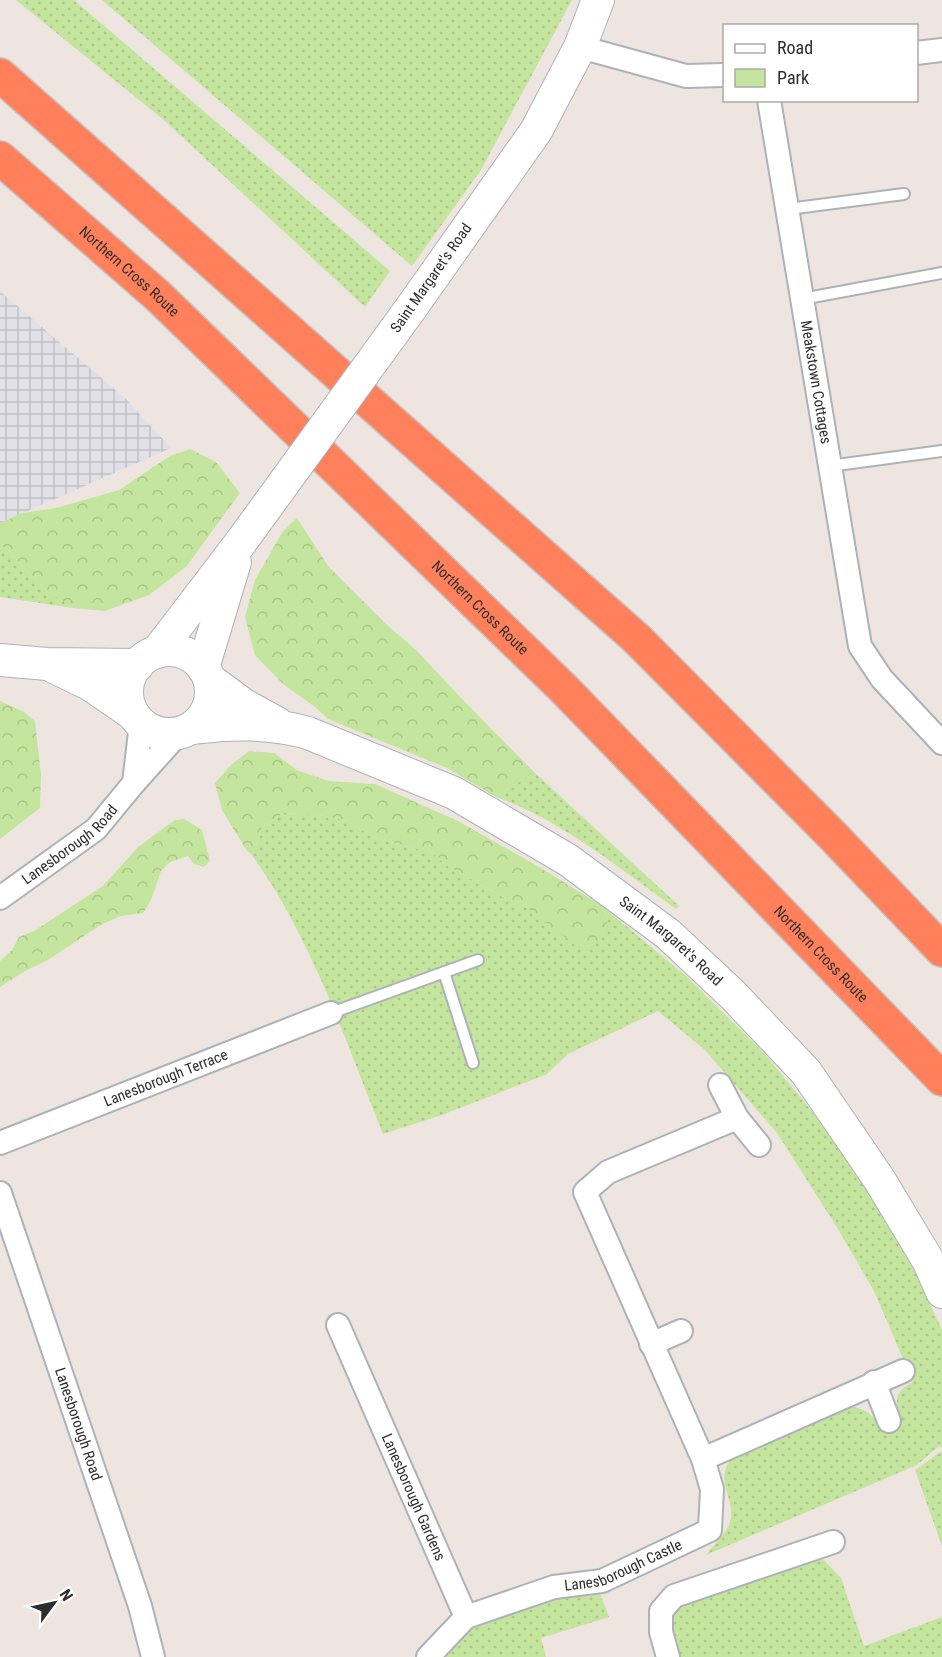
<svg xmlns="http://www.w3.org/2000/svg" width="942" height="1657" viewBox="0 0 942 1657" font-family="'Roboto Condensed',sans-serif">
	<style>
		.industrial { fill: url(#industrial-grid) }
		.green { fill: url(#green-dots) }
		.forest { fill: url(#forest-crowns) }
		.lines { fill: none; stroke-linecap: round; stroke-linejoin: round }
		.service-casing { stroke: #adb2b9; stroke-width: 14 }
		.minor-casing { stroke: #adb2b9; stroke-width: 26 }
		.secondary-casing { stroke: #adb2b9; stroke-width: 34 }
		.motorway-casing { stroke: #c4c4c4; stroke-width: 36 }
		.service { stroke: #fff; stroke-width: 10 }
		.minor { stroke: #fff; stroke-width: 22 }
		.secondary { stroke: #fff; stroke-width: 32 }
		.motorway { stroke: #ff805b; stroke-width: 33 }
		.secondary-bridge-casing { stroke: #adb2b9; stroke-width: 34; stroke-linecap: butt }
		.secondary-bridge { stroke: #fff; stroke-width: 32 }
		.labels { text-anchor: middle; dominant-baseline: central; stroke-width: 5; stroke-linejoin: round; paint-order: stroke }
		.street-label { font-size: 15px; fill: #2d2d2d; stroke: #fff }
	</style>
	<defs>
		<pattern id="industrial-grid" width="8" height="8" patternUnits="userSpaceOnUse" patternTransform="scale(1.5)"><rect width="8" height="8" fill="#e1e0e7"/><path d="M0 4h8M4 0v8" fill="none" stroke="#c1c0c6"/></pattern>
		<pattern id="green-dots" width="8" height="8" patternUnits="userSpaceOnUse" patternTransform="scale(1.5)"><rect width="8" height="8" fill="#c4e59d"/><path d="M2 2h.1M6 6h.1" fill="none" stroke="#a9c588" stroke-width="1.8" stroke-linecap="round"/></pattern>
		<pattern id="forest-crowns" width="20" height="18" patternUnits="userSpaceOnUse" patternTransform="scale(1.5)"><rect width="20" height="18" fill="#c4e59d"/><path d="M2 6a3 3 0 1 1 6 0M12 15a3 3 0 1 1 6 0" fill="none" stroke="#a9c588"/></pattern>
	</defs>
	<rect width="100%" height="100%" fill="#efe5e0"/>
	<path class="industrial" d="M0,291L126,399L171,448L0,523Z"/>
	<path class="green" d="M16,0H74L390,271L365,307L165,121Z
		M102,0H572L481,170L412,266Z
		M0,545L7,549L44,589L73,608L0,597Z
		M534,772L679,906L676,909C620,869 561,820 496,797Z
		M284,813L319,815L348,821L374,838L432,852L446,865L501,896L526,907L553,927L608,920L602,906L685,975L764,1053L818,1119L873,1196L916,1274L942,1330V1448L939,1446L917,1465L706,1555C713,1546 724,1535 729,1525C739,1501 712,1482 732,1458L848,1407C863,1407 869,1412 878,1423L898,1414C895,1396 897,1391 913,1382L874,1291L838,1229L777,1133L705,1050L658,1011L568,1054L547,1074L442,1115L383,1134C345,1040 311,936 251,854L255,849L262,826Z
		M942,1451V1546L915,1470Z
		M801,1556L824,1560L841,1578L864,1646L942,1617V1657H670V1615L682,1596Z
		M596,1583L609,1617L541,1638L546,1657H428L466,1618Z"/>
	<path class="forest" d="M190,449L216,462L240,493L186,567L149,595L105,611L73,608L44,589L7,549L0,545V523L22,513L56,508L119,490L170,456Z
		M297,518L328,566L387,625L416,650L463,700L534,772L496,797L447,768L328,719L315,707L283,684L255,655L245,617L255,580L283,531Z
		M0,701L24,712L35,721L41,775L40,808L0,839Z
		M249,751L274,753L297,770L328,781L375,784L458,821L541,868L602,906L608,920L601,940L580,949L526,907L501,896L446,865L432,852L374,838L348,821L319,815L284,813L262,826L255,849L251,854L247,851L222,810L215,783L231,765Z
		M184,819L202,830L210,861L204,867L194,864L188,856L170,862L161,871L151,900L143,913L121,916L102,924L48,960L25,971L0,987V961L12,950L19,937L34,931L103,886L138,847L175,820Z"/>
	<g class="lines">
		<g class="service-casing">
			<path id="service" d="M788,209L904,194
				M802,299L942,273
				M829,466L942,451
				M444,972L473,1063
				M331,1013L478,960"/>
		</g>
		<g class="minor-casing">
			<g id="minor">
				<path d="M580,47L686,76L724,75"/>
				<path d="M916,53L942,50"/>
				<path id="s1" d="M769,100L860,646L882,679L942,743"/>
				<path d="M134,783L141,724"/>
				<path id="s2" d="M0,898L96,829L134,783L179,733"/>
				<path d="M720,1085L737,1118L759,1145"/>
				<path id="s3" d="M0,1143L331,1013"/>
				<path id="s4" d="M0,1193L140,1606L153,1657"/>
				<path id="s5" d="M338,1325L466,1617L428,1657"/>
				<path d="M651,1344L681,1331"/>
				<path d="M874,1382L889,1421"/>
				<path d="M703,1459L903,1371"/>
				<path id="s6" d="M466,1617L554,1587L602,1581L710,1530L712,1489L703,1459L585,1192L608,1172L737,1118"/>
				<path d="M668,1657L661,1632V1611L674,1596L833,1542"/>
			</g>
		</g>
		<g class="secondary-casing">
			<g id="secondary">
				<path d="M411,308L536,131L580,47L598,0"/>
				<circle cx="169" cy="692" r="42"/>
				<path d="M157,652L241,542"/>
				<path d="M0,660L47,664L138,665"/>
				<path d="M54,667L91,685L133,714"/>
				<path d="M203,668L235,562"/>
				<path d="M209,679L244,705L277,723"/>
				<path id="s7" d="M193,728C232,723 269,722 308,733L454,793L568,860L668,934L733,995L806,1072L879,1179L929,1262L942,1292"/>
			</g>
		</g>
		<g class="motorway-casing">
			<g id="motorway">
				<path d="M0,75L636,638L832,835L942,950"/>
				<path id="s8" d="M0,158L158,296L564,689L942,1079"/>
			</g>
		</g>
		<use href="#service" class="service"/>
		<use href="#minor" class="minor"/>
		<use href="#secondary" class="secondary"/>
		<use href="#motorway" class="motorway"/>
		<g class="secondary-bridge-casing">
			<path id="secondary-bridge" d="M241,542L411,308"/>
		</g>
		<use href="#secondary-bridge" class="secondary-bridge"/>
	</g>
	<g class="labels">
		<g class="street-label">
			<text stroke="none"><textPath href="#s8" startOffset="172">Northern Cross Route</textPath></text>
			<text transform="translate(431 278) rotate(-55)">Saint Margaret's Road</text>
			<text stroke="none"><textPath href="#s1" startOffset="286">Meakstown Cottages</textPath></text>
			<text stroke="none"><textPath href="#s8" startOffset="658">Northern Cross Route</textPath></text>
			<text stroke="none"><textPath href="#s2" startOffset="88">Lanesborough Road</textPath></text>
			<text stroke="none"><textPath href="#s7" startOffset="537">Saint Margaret's Road</textPath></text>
			<text stroke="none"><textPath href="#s8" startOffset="1144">Northern Cross Route</textPath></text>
			<text stroke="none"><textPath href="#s3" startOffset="178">Lanesborough Terrace</textPath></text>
			<text stroke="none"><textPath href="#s4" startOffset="244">Lanesborough Road</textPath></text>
			<text stroke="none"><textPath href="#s5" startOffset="188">Lanesborough Gardens</textPath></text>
			<text stroke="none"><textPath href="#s6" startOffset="166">Lanesborough Castle</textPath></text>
		</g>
	</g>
	<rect x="723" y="24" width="195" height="78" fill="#ffffff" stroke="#ababab" stroke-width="1.5"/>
	<rect x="735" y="44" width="30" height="9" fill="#ffffff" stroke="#ababab" stroke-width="1.5"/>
	<text x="777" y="54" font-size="18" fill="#2d2d2d">Road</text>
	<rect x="735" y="69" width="30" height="18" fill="#c4e59d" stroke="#ababab" stroke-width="1.5"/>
	<text x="777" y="84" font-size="18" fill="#2d2d2d">Park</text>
	<g transform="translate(54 1603) rotate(57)" stroke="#ffffff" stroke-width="4.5" paint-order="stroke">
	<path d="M0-4.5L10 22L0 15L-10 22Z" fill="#2d2d2d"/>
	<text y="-9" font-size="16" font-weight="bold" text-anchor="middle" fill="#2d2d2d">N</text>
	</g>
</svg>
